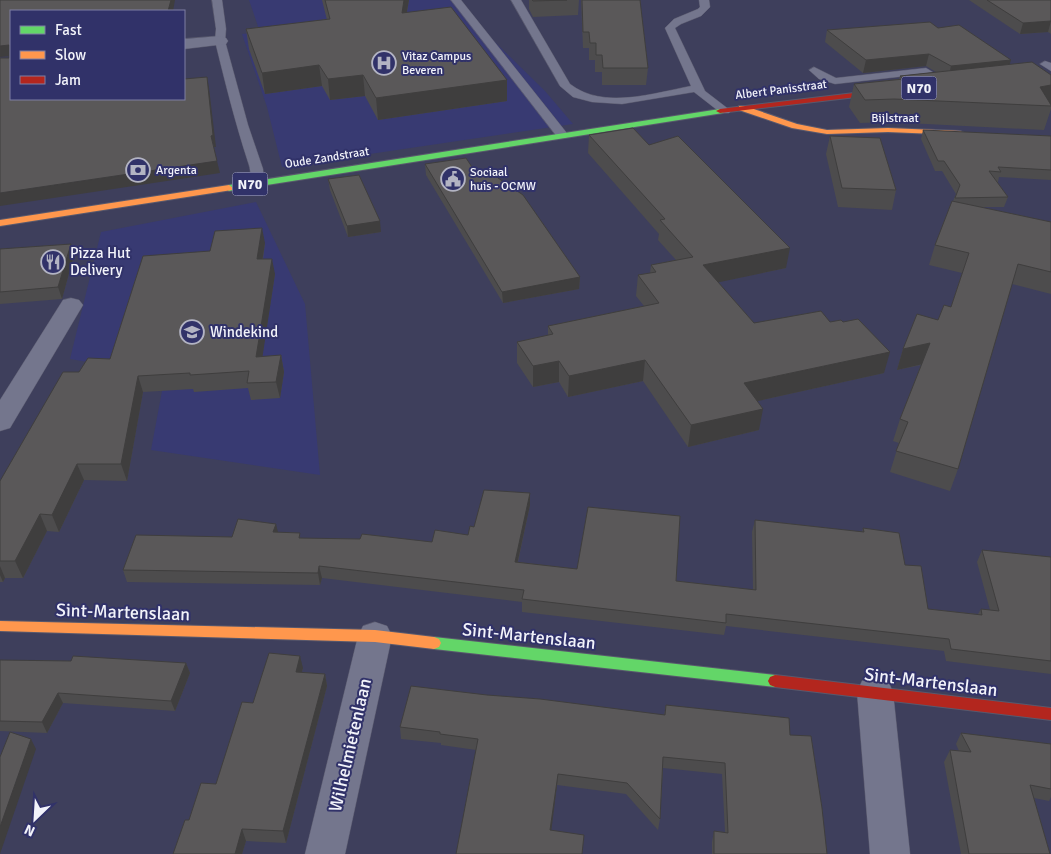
<svg xmlns="http://www.w3.org/2000/svg" width="1051" height="854" viewBox="0 0 1051 854" font-family="Signika,sans-serif">
	<style>
		.built { fill: #383a72 }
		.lines { fill: none; stroke-linecap: round; stroke-linejoin: round }
		.lane-casing { stroke: #59596d; stroke-width: 1 }
		.street-casing { stroke: #59596d; stroke-width: 1 }
		.fast-casing { stroke: #59596d; stroke-width: 2 }
		.slow-casing { stroke: #59596d; stroke-width: 2 }
		.jam-casing { stroke: #59596d; stroke-width: 2 }
		.lane { fill: #74768d; fill-rule: evenodd }
		.street { fill: #74768d; fill-rule: evenodd }
		.fast { fill: #63d668; fill-rule: evenodd }
		.slow { fill: #ff974d; fill-rule: evenodd }
		.jam { fill: #b3261e; fill-rule: evenodd }
		.wall { fill: #4d4c4d }
		.shaded-wall { fill: #3f3e3e }
		.building { fill: #5a5859; stroke: #3f3e3e }
		.labels { text-anchor: middle; dominant-baseline: central; stroke-width: 4; stroke-linejoin: round; paint-order: stroke }
		.far-poi-label { font-size: 12px; fill: #f2f3fa; stroke: #313269; text-anchor: start }
		.far-street-label { font-size: 12px; fill: #f2f3fa; stroke: #313269 }
		.shield { fill: #313269; stroke: #b8b9ce; stroke-width: 1 }
		.shield-label { font-size: 14px; font-weight: bold; fill: #f2f3fa }
		.poi-label { font-size: 15px; fill: #f2f3fa; stroke: #313269; text-anchor: start }
		.near-street-label { font-size: 18px; fill: #f2f3fa; stroke: #313269 }
	</style>
	<rect width="100%" height="100%" fill="#3e3f5c"/>
	<path class="built" d="M249,0H452L545,91L573,124L282,167L267,107L242,34L260,32Z
		M256,202L305,304L320,475L151,450L165,375L70,359L101,232Z"/>
	<g class="lines">
		<g class="lane-casing">
			<path id="lane" d="M212,0H222L226,29L225,41L248,125L263,169L264,182L263,185H253C250,178 251,169 248,162C235,122 225,82 215,41L216,29Z
				M451,0H461L566,132L568,135L566,138H558Z
				M511,0H521L570,84C603,110 654,93 691,86L665,28L674,19L698,9L700,7L699,0H709L710,7L701,16L681,24L675,28L705,91L731,111L729,113H721L694,92L622,104L592,102L573,97L560,86Z
				M1045,61L1051,63V71L1040,64Z
				M814,67L836,78L926,68L954,85L952,87H944L924,74L835,84L819,79L809,70Z"/>
		</g>
		<g class="street-casing">
			<path id="street" d="M220,36L226,38L228,41L226,44L184,49V39Z
				M71,298L79,300L83,305L10,428L0,431V400L63,300Z
				M375,622L387,626L392,636L345,854H305L358,636L363,626Z
				M875,677L888,681L893,692L910,854H870L857,692L862,681Z"/>
		</g>
		<g class="fast-casing">
			<path id="fast" d="M720,109L724,111L723,113L229,191L225,188L229,185Z
				M434,637L775,675L780,677L782,681L780,685L775,687L434,649L429,647L427,643L429,639Z"/>
		</g>
		<g class="slow-casing">
			<path id="slow" d="M739,106H745L797,124L827,130L888,128L960,131L964,133L960,135L888,132L827,134L792,128L739,110Z
				M229,185L233,188L232,190L0,226V220Z
				M0,621L375,630L434,637L439,639L441,643L439,647L434,649L375,642L0,631Z"/>
		</g>
		<g class="jam-casing">
			<path id="jam" d="M888,89H891V93L720,113L716,111L720,109Z
				M775,675L1051,708V720L775,687L770,685L768,681L770,677Z"/>
		</g>
		<use href="#lane" class="lane"/>
		<use href="#street" class="street"/>
		<use href="#fast" class="fast"/>
		<use href="#slow" class="slow"/>
		<use href="#jam" class="jam"/>
	</g>
	<path class="wall" d="M322,0H409L407,12L507,80V101L378,120L365,96L330,100L322,86L265,94L249,49L246,29L327,20Z
		M529,0H579L578,15L533,17L529,9Z
		M581,0H640L648,68L646,85H602V72H595V60H589V48H583Z
		M969,0H1051V34L1048,32L1020,34Z
		M938,28L1010,65L1051,75V109L1044,130L888,122L860,123L849,107L854,84L899,79L900,76L936,72L926,66L863,73L825,42L827,30Z
		M923,130L1051,136V180L999,177L998,182H997L1008,197L1004,207H981L1051,223V294L1012,284L958,469L950,491L890,472L899,443L893,441L900,419L921,365L897,370L903,349L938,320L951,307L962,273L929,265L935,245L956,194L942,171H935L921,139Z
		M589,135L649,145L786,268L718,282L754,323L830,322L884,373L757,401L759,430L688,447L643,381L568,397L559,382L533,387L517,363V342L548,336V326L644,306L636,296L638,275L650,273L651,265L676,260L658,240L659,234L588,153Z
		M830,136L896,190L892,210L838,207L826,154Z
		M425,164L476,173L498,178L580,277L579,289L503,303L426,175Z
		M328,179L381,232L348,237L330,190Z
		M265,243L263,259L275,274L262,357L281,355L284,372L280,398L251,400L248,388L194,392L193,389L143,392L127,481L84,480L59,532L47,531L23,578H5L3,582H0V481L79,372L110,359L210,251Z
		M0,249L74,255L62,299L0,304Z
		M530,493V505L518,562L753,590L752,532L755,520L862,532L863,528L905,565L928,609L978,614L981,609L990,610L977,562L982,550L1051,557V674L946,661L944,651L726,626L724,635L522,612V602L322,578L320,585L127,582L123,570L232,537L278,532L301,538L432,542L468,535L474,527Z
		M0,660L186,663L190,673L175,711L63,703L47,733L0,731Z
		M303,668L302,672L325,674L327,686L286,843L246,841L242,854H173L189,820L216,784L253,703Z
		M487,695L664,715L666,705L790,735L827,854H712V842L714,831L725,832L722,774L663,768L660,819L658,830L626,794L557,785L551,830L476,750L441,745V743L401,739L400,727Z
		M961,733L1051,744V797L1049,801L1034,798L1050,854H961L944,762L950,750L959,751L956,744Z"/>
	<path class="shaded-wall" d="M171,0H175L173,11H168Z
		M404,0H409L403,32L402,13Z
		M1051,21L1048,32L1020,34L1023,23Z
		M9,45L11,56L0,57V46Z
		M929,54L926,66L863,73L866,60Z
		M1011,60L1007,73L948,79L951,66Z
		M319,65L322,86L265,94L262,73Z
		M363,75L365,96L330,100L328,79Z
		M207,77L209,88L216,147H214L211,136Z
		M507,80V101L378,120L376,98Z
		M1051,85V106L1040,87Z
		M217,161L220,173L0,206V193Z
		M380,221L381,232L348,237L347,226Z
		M262,228L265,243L260,275L257,259Z
		M71,244L74,255L62,299L58,287Z
		M790,248L786,268L701,286L703,265Z
		M272,259L275,274L260,373L256,357Z
		M580,277L579,289L503,303L502,292Z
		M930,343L923,364L897,370L903,349Z
		M890,352L884,373L740,405L744,383Z
		M281,355L284,372L280,398L276,382Z
		M645,360L643,381L568,397L569,376Z
		M559,361V382L533,387V366Z
		M138,376L143,392L127,481L121,464Z
		M763,409L759,430L688,447L691,425Z
		M77,464L84,480L59,532L52,515Z
		M530,493V505L515,574V562Z
		M40,514L47,531L23,578L15,561Z
		M276,524L279,536L273,532Z
		M0,566L5,578L3,582L0,575Z
		M319,566L322,578L320,585L318,573Z
		M300,656L303,668L298,684L296,672Z
		M186,663L190,673L175,711L171,701Z
		M325,674L327,686L286,843L283,831Z
		M58,693L63,703L47,733L42,722Z
		M31,739L36,749L0,854V827Z
		M558,774L557,785L550,841V830Z
		M242,829L246,841L242,854H235Z"/>
	<path class="building" d="M0,0H171L168,11H11V99H184V79L207,77L213,135L211,136L217,161L0,193V58H9V45L0,46Z
		M325,0H404L402,13L451,7L507,80L376,98L363,75L328,79L319,65L262,73L246,29L330,19Z
		M532,0H567L533,1Z
		M582,0H640L648,68H603L602,55H596V43H590L589,32H583Z
		M987,0H1051V21L1023,23Z
		M930,22L938,28L959,25L1011,60L951,66L929,54L866,60L827,30Z
		M1032,62L1051,75V85L1040,87L1051,105V106L894,99L865,100L854,84L904,79L900,76Z
		M633,128L649,145L678,136L790,248L703,265L754,323L821,311L830,322L841,320L843,322L858,319L890,352L744,383L763,409L691,425L645,360L569,376L559,361L533,366L517,342L553,334L548,326L659,303L638,275L656,272L651,265L693,257L660,220L665,219L589,135Z
		M923,130L1051,136V170L998,167L1001,172L989,171L1008,197L955,198L960,185L944,161H938Z
		M830,136L880,138L896,190L842,188Z
		M466,158L476,173L493,170L498,178L523,195L580,277L502,292L425,164Z
		M359,175L380,221L347,226L328,179Z
		M952,201L1051,222V272L1018,264L958,469L896,451L908,422L900,419L930,343L903,349L917,314L938,320L944,305L951,307L969,253L935,245Z
		M262,228L257,259H272L256,357L281,355L276,382L247,383L249,371L190,375V373L138,376L121,464H77L52,515L40,514L15,561H0V481L63,372H79L88,358L110,359L143,256L210,251L215,231Z
		M71,244L58,287L0,292V249Z
		M484,490L530,493L515,562L577,569L588,507L680,516L676,581L756,590L755,520L864,532L863,528L899,533L905,565L921,566L928,609L982,615L981,609L999,611L982,550L1051,557V661L951,649L949,639L726,614V623L522,599L524,590L319,566L318,573L123,570L136,535L232,537L238,519L276,524L273,532L300,533L299,538L360,539L362,534L432,542L435,530L468,535L470,526L474,527Z
		M269,653L300,656L296,672L325,674L283,831L242,829L235,854H173L185,820H189L201,783L216,784L242,702L253,703Z
		M73,656L186,663L171,701L58,693L42,722L0,721V660L71,661Z
		M411,686L487,695L540,699L665,715L666,705L789,718L790,735L811,736L822,808L827,854H714V831L728,833L725,763L663,757L660,819L627,783L558,774L550,830L584,835L582,854H456L478,739L440,734V732L400,727Z
		M10,732L31,739L0,827V757Z
		M961,733L1051,744V789L1030,785L1050,854H969L950,750L971,752Z"/>
	<defs>
		<g id="hospital-ring" transform="scale(1.25)"><circle r="9.5" fill="#313269" stroke="#b3b4c3" stroke-width="1.5"/><path d="M-5-5h3v3.5h4V-5h3V5h-3V1.5h-4V5h-3Z" fill="#b3b4c3"/></g>
		<g id="bank-ring" transform="scale(1.25)"><circle r="9.5" fill="#313269" stroke="#b3b4c3" stroke-width="1.5"/><path d="M-6-4H6V4H-6ZM0-2.3a2.3 2.3 0 1 0 0 4.6a2.3 2.3 0 1 0 0-4.6Z" fill="#b3b4c3"/></g>
		<g id="civic-ring" transform="scale(1.25)"><circle r="9.5" fill="#313269" stroke="#b3b4c3" stroke-width="1.5"/><path d="M-.6-6.5H3V-4.5H.6V-3L4-1V1h2V6H-6V1h2V-1L-.6-3ZM-1.2 2.5V6h2.4V2.5Z" fill="#b3b4c3"/></g>
		<g id="restaurant-ring" transform="scale(1.25)"><circle r="9.5" fill="#313269" stroke="#b3b4c3" stroke-width="1.5"/><path d="M-5-6h1v4h1v-4h1v4h1v-4h1v5L-1.5 .5V6h-2V.5L-5-1ZM5-6V6H3V1.5H1.5Q1.5-4 5-6Z" fill="#b3b4c3"/></g>
		<g id="school-ring" transform="scale(1.25)"><circle r="9.5" fill="#313269" stroke="#b3b4c3" stroke-width="1.5"/><path d="M0-5L7-2L0 1L-7-2ZM-4 1L0 2.5L4 1V4Q0 6-4 4Z" fill="#b3b4c3"/></g>
	</defs>
	<g fill-rule="evenodd">
		<use href="#hospital-ring" x="384" y="63"/>
		<use href="#bank-ring" x="138" y="170"/>
		<use href="#civic-ring" x="453" y="179"/>
		<use href="#restaurant-ring" x="53" y="262"/>
		<use href="#school-ring" x="192" y="332"/>
	</g>
	<g class="labels">
		<g class="far-poi-label">
			<text x="402" y="56">Vitaz Campus<tspan x="402" dy="14">Beveren</tspan></text>
			<text x="156" y="170">Argenta</text>
			<text x="470" y="172">Sociaal<tspan x="470" dy="14">huis - OCMW</tspan></text>
		</g>
		<g class="far-street-label">
			<text transform="translate(781 90) rotate(-7)">Albert Panisstraat</text>
			<text x="895" y="118">Bijlstraat</text>
			<text transform="translate(327 158) rotate(-9)">Oude Zandstraat</text>
		</g>
		<g class="shield">
			<rect x="901.5" y="76.5" width="35" height="23" rx="4"/>
			<rect x="232.5" y="172.5" width="35" height="23" rx="4"/>
		</g>
		<g class="shield-label">
			<text x="919" y="88">N70</text>
			<text x="250" y="184">N70</text>
		</g>
		<g class="poi-label">
			<text x="70" y="253">Pizza Hut<tspan x="70" dy="17">Delivery</tspan></text>
			<text x="210" y="332">Windekind</text>
		</g>
		<g class="near-street-label">
			<text transform="translate(123 612) rotate(2)">Sint-Martenslaan</text>
			<text transform="translate(529 636) rotate(6)">Sint-Martenslaan</text>
			<text transform="translate(931 682) rotate(7)">Sint-Martenslaan</text>
			<text transform="translate(350 745) rotate(-77)">Wilhelmietenlaan</text>
		</g>
	</g>
	<rect x="10" y="10" width="175" height="90" fill="#313269" stroke="#7e7fa3"/>
	<rect x="20" y="26" width="25" height="8" fill="#63d668" stroke="#7e7fa3"/>
	<text x="55" y="35" font-size="15" fill="#f2f3fa">Fast</text>
	<rect x="20" y="51" width="25" height="8" fill="#ff974d" stroke="#7e7fa3"/>
	<text x="55" y="60" font-size="15" fill="#f2f3fa">Slow</text>
	<rect x="20" y="76" width="25" height="8" fill="#b3261e" stroke="#7e7fa3"/>
	<text x="55" y="85" font-size="15" fill="#f2f3fa">Jam</text>
	<g transform="translate(35 819) rotate(205)" stroke="#313269" stroke-width="4" paint-order="stroke">
	<path d="M0-4L9 19L0 12L-9 19Z" fill="#f2f3fa"/>
	<text y="-8" font-size="14" font-weight="bold" text-anchor="middle" fill="#f2f3fa">N</text>
	</g>
</svg>
